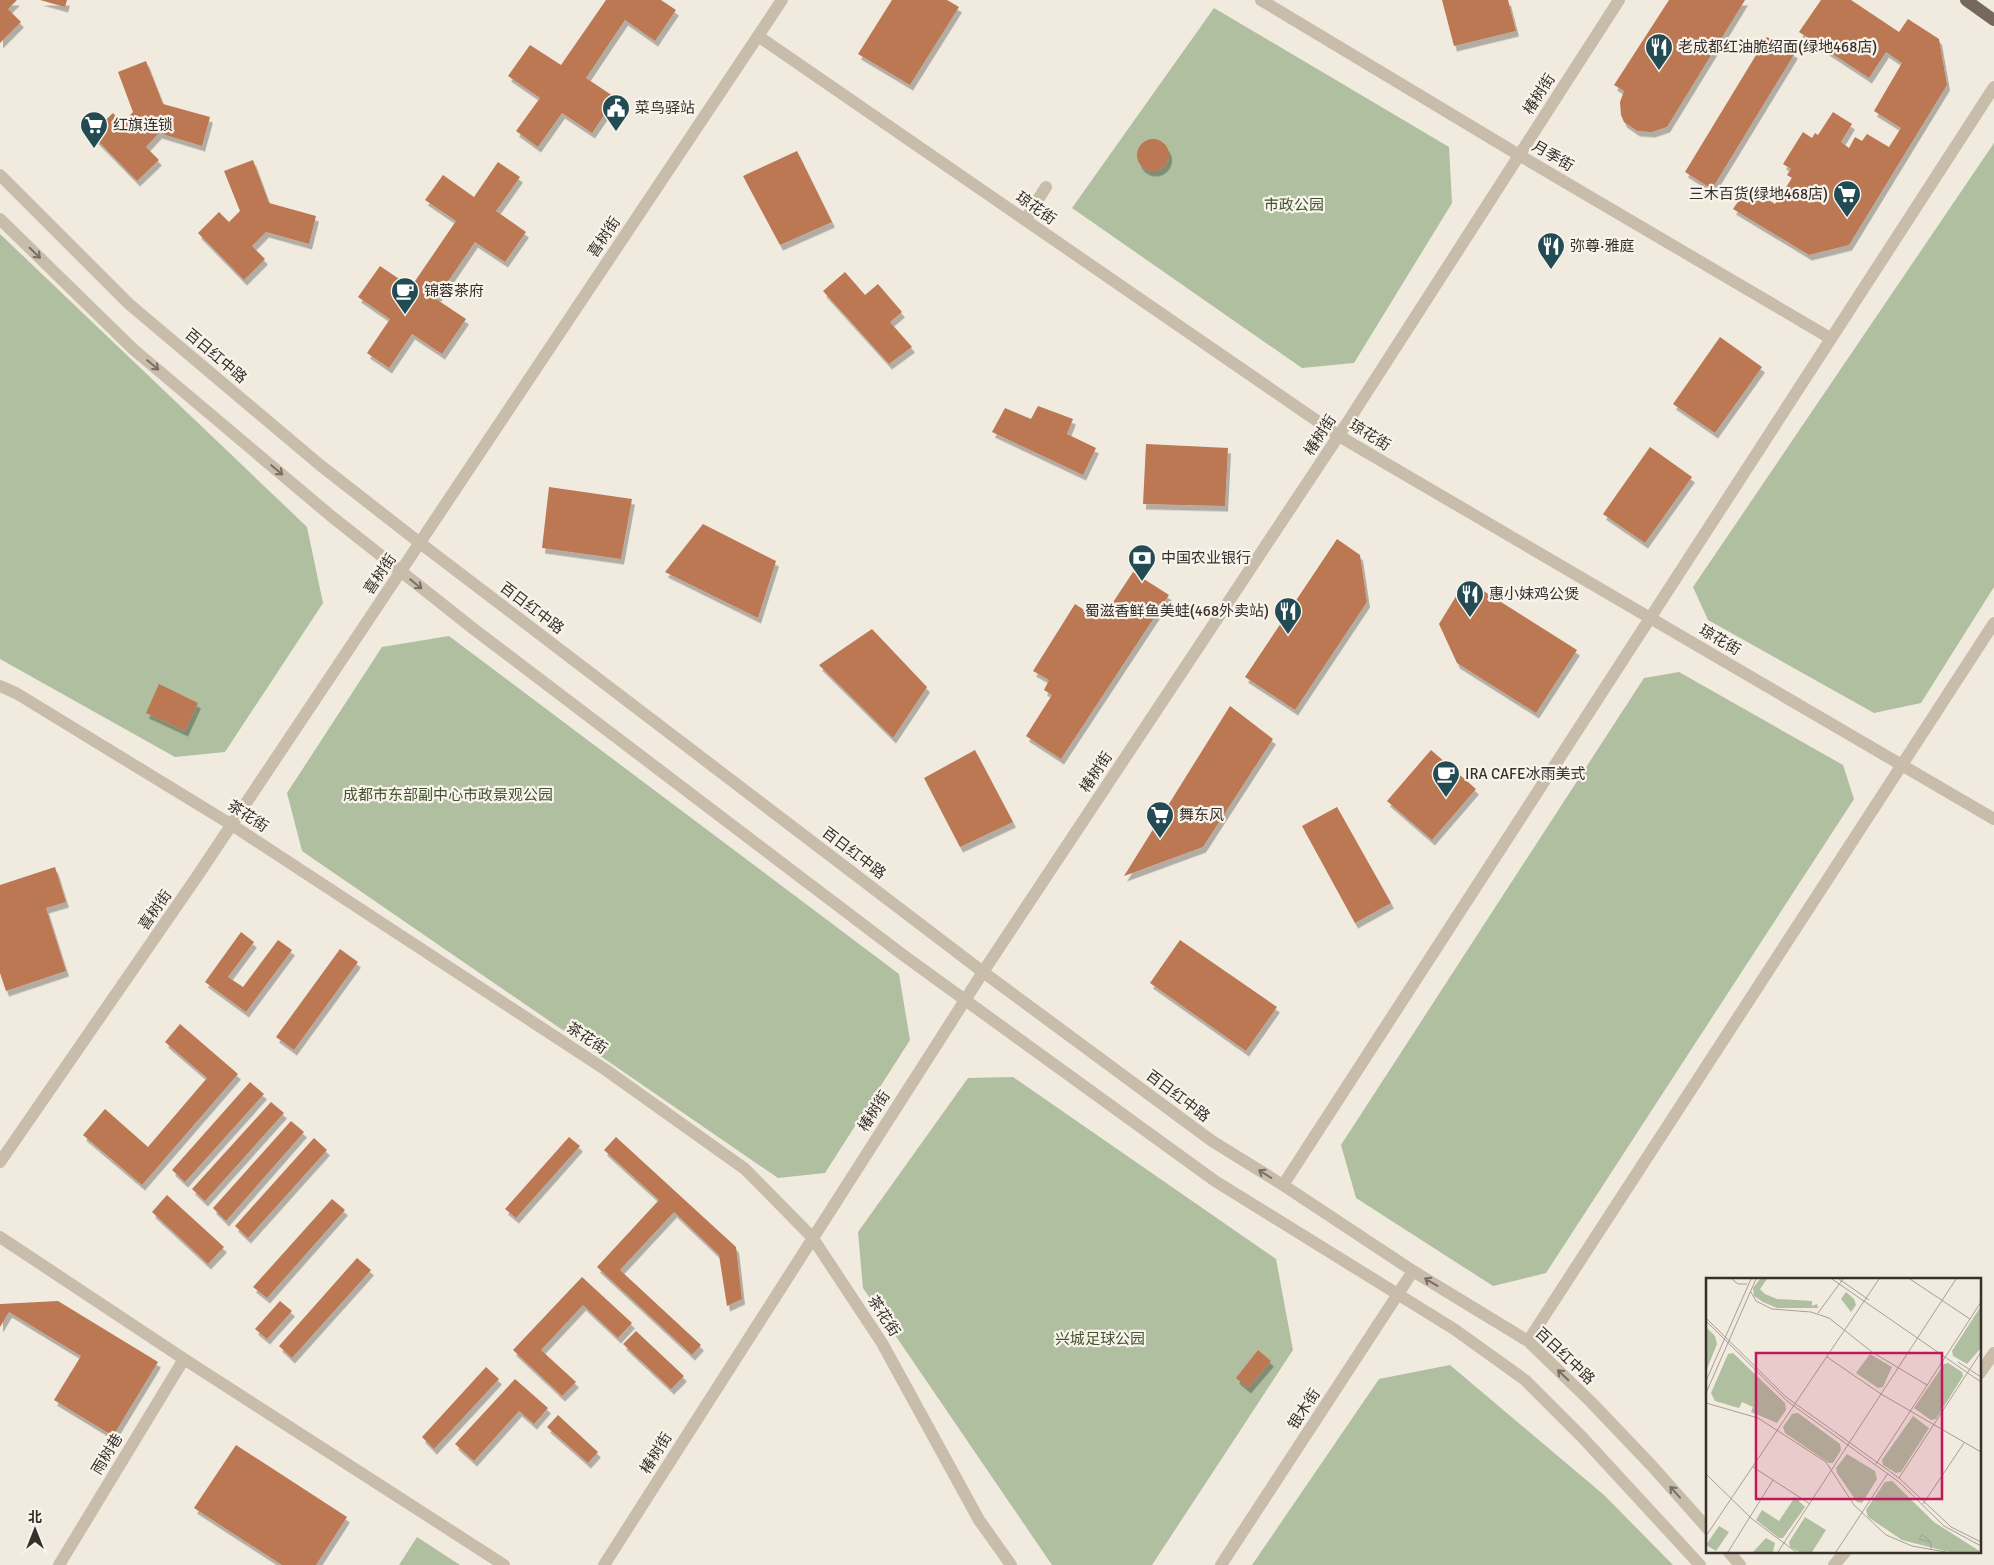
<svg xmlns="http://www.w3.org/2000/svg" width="1994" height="1565" viewBox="0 0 1994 1565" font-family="Signika,'Noto Sans SC',sans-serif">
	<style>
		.green { fill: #b0bfa0 }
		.building { fill: #bb7852; filter: url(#shadow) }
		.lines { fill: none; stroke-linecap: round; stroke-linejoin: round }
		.minor { stroke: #c8bcab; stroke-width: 12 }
		.major { stroke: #77685c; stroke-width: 12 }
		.oneway { stroke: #786e64 }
		.labels { text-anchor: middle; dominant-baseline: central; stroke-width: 4.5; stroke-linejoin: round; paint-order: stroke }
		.poi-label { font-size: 15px; fill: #362f2a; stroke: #f8f4eb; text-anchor: start }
		.street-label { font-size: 15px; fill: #362f2a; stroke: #f8f4eb }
		.park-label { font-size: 15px; fill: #425230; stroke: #f8f4eb }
		.inset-road { fill: none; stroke: #a69f97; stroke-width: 1 }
		.view { fill: #c2185b; fill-opacity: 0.15; stroke: #c2185b; stroke-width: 2.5 }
		.inset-edge { fill: none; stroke: #362f2a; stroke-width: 2.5 }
	</style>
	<defs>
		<filter id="shadow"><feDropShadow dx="3" dy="5.5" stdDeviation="0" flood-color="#0004"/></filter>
	</defs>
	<rect width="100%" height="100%" fill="#f1eadf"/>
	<path class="green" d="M1214,8L1449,147L1452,203L1354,363L1302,368L1072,208Z
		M1994,143V587L1921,703L1874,713L1708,620L1693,587Z
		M0,234L307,527L323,603L225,752L175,757L0,659Z
		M449,636L899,974L910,1040L825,1173L778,1178L302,851L287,793L382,647Z
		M1679,672L1843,765L1854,799L1546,1273L1493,1286L1356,1198L1341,1145L1644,678Z
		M1013,1077L1276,1259L1293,1350L1152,1565H1052L863,1288L858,1232L968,1078Z
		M1450,1365L1604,1495L1673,1565H1252L1379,1379Z
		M417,1537L460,1565H399Z"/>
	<path class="building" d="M0,0H17L8,9L21,22L0,43Z
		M40,0H67L65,7Z
		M606,0H661L676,10L655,41L625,20L586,78L616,98L592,133L562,113L538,147L516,131L540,98L508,76L530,45L561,65Z
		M892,0H947L959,7L910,85L858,54Z
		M1442,0H1508L1516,31L1454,46Z
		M1669,0H1745L1667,127L1652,132L1637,131L1624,122L1621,115L1620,102L1624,91L1614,85Z
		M1821,0H1851L1899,32L1908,19L1939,39L1947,85L1849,245L1809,255L1733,209L1748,187L1775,204L1792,178L1787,175L1791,169L1783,164L1803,132L1812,138L1815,133L1818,135L1833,112L1852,124L1841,142L1849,148L1855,137L1862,141L1867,134L1889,147L1901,128L1874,111L1902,63L1886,52L1869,78L1799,32Z
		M1767,37L1795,53L1712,189L1685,172Z
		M146,61L163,104L210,117L202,146L159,133L146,147L159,160L137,181L91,134L113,113L122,123L133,112L118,72Z
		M1137 155a16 16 0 1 1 32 0a16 16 0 1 1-32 0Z
		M797,151L832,222L780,245L743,176Z
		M253,160L269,203L316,216L309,244L266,232L252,246L265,259L244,280L198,233L219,212L229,222L240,211L224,171Z
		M498,162L520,177L496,211L526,232L505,262L475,242L436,299L466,319L442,354L412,334L389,368L367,353L390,319L358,297L380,266L411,287L456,221L425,200L443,175L474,197Z
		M845,272L865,295L878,284L902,312L890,322L912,347L889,364L823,291Z
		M1720,337L1762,367L1715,433L1673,404Z
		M1038,406L1073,419L1067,434L1096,448L1083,475L992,432L1005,408L1031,419Z
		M1146,444L1228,448L1225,506L1143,504Z
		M1650,447L1692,477L1645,543L1603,514Z
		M549,487L632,499L621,559L542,548Z
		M703,524L776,561L758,618L665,572Z
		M1337,539L1360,555L1367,602L1295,710L1245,677Z
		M1133,572L1169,595L1061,759L1026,736L1052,695L1044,690L1049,680L1033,671L1075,604L1092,615L1099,607L1106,613Z
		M1466,580L1577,650L1536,713L1457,663L1439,624Z
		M872,629L927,687L893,738L819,665Z
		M159,684L198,703L185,731L146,713Z
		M1230,706L1273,739L1203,847L1124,876Z
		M975,750L1013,822L960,847L924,778Z
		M1431,750L1476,789L1432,840L1387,801Z
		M1337,807L1391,903L1355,923L1302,826Z
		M55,867L66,902L46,908L66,971L6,991L0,973V885Z
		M241,932L254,942L228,977L243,987L278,940L292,950L246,1012L205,982Z
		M1180,940L1277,1007L1246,1051L1150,983Z
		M340,949L358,962L294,1050L276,1037Z
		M180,1024L238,1074L142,1185L83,1135L105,1109L148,1147L207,1078L165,1042Z
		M250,1082L264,1094L185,1182L172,1170Z
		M271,1102L284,1113L205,1201L192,1189Z
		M291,1121L304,1132L226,1221L213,1208Z
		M569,1137L580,1146L516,1218L505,1209Z
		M616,1137L736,1247L742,1299L727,1306L719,1255L674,1212L620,1270L701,1345L692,1355L597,1267L659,1200L604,1150Z
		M314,1138L327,1150L248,1238L235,1226Z
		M167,1195L224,1247L208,1264L152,1212Z
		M332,1199L345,1210L267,1298L253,1287Z
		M357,1258L371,1270L292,1358L279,1346Z
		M582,1277L632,1323L618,1338L583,1305L541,1350L576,1382L562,1396L513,1350Z
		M58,1301L158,1362L113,1436L54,1400L81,1356L9,1312L0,1327V1304Z
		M280,1301L292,1311L267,1339L255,1329Z
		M636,1331L684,1376L671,1389L623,1344Z
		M1258,1350L1271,1361L1248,1388L1236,1378Z
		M486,1367L499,1379L434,1449L422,1437Z
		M515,1379L548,1408L534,1424L519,1411L474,1461L455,1444Z
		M558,1415L598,1452L588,1463L547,1427Z
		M236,1445L347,1517L316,1565H282L194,1508Z"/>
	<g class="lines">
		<path class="minor" d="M1261,0L1519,155L1830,338
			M758,36L1339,436L1994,819
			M0,175L129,304L320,465L420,543L983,972L1212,1141L1283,1185L1413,1271L1528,1341L1591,1402L1652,1466L1708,1529
			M0,219L133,349L331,516L475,630L903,955L1215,1181L1454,1329L1525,1380L1582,1437L1700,1565
			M1025,220L1046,187
			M0,686L16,693L232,825L606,1070L745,1169L812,1237L882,1343L979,1520L1011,1565
			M0,1162L196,878L782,0
			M1283,1185L1994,87
			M0,1237L184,1359L504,1565
			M1528,1341L1994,623
			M1980,1373L1994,1353
			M1728,1551L1740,1565
			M59,1565L184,1359
			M604,1565L983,972L1349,420L1619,0
			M1221,1565L1413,1271
			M1834,1565L1846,1551"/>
		<path class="major" d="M1966,0L1994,20"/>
	</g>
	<defs><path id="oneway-shaft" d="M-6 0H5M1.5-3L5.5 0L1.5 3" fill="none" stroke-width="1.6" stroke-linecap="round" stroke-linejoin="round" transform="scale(1.25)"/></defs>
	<g class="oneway">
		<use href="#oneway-shaft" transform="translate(35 253) rotate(44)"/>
		<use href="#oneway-shaft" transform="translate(153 365) rotate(40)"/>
		<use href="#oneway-shaft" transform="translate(277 470) rotate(40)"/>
		<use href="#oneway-shaft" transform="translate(416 584) rotate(39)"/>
		<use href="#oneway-shaft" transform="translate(1265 1174) rotate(-148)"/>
		<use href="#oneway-shaft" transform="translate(1431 1282) rotate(-149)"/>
		<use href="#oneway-shaft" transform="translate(1563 1375) rotate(-136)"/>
		<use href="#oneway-shaft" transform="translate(1675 1492) rotate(-132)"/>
	</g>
	<defs>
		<g id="restaurant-pin" transform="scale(1.4375)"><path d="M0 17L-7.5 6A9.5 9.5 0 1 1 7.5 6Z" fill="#234b54" stroke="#f8f4eb"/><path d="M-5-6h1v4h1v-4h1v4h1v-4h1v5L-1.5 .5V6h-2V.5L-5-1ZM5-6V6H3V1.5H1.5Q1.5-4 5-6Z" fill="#fff"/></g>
		<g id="civic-pin" transform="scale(1.4375)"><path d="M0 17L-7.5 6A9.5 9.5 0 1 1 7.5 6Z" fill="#234b54" stroke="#f8f4eb"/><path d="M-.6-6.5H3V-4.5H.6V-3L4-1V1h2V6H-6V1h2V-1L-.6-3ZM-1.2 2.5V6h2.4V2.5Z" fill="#fff"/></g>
		<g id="supermarket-pin" transform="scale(1.4375)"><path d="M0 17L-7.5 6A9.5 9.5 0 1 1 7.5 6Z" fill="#234b54" stroke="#f8f4eb"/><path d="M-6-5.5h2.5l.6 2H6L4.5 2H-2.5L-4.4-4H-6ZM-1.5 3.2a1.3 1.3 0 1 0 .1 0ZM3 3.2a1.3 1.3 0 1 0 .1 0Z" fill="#fff"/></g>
		<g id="cafe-pin" transform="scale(1.4375)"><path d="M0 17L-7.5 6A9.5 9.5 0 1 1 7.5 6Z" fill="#234b54" stroke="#f8f4eb"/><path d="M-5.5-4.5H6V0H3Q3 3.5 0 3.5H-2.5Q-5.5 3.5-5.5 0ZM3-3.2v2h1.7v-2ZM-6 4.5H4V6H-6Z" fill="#fff"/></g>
		<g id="bank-pin" transform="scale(1.4375)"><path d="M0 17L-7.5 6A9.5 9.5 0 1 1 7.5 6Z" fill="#234b54" stroke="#f8f4eb"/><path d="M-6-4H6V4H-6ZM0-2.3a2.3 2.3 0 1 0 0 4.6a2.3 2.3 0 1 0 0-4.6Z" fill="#fff"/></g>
	</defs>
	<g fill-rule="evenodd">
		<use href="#restaurant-pin" x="1659" y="47"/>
		<use href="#civic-pin" x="616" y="108"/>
		<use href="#supermarket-pin" x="94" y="125"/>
		<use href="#supermarket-pin" x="1847" y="194"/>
		<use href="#restaurant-pin" x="1551" y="246"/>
		<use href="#cafe-pin" x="405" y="291"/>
		<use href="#bank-pin" x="1142" y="558"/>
		<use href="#restaurant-pin" x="1470" y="594"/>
		<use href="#restaurant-pin" x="1288" y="611"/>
		<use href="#cafe-pin" x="1446" y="774"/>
		<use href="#supermarket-pin" x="1160" y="815"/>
	</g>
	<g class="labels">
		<g class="poi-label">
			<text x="1678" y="47">老成都红油脆绍面(绿地468店)</text>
			<text x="635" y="108">菜鸟驿站</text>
			<text x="113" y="125">红旗连锁</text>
			<text x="1828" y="194" text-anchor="end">三木百货(绿地468店)</text>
			<text x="1570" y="246">弥尊·雅庭</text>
			<text x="424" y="291">锦蓉茶府</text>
			<text x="1161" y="558">中国农业银行</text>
			<text x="1489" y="594">惠小妹鸡公煲</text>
			<text x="1269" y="611" text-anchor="end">蜀滋香鲜鱼美蛙(468外卖站)</text>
			<text x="1465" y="774">IRA CAFE冰雨美式</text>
			<text x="1179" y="815">舞东风</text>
		</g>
		<g class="street-label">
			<text transform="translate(1539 94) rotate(-57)">椿树街</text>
			<text transform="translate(1553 156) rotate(30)">月季街</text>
			<text transform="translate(1036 208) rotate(35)">琼花街</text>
			<text transform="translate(604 237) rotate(-56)">喜树街</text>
			<text transform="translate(216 356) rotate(40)">百日红中路</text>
			<text transform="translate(1320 435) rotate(-57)">椿树街</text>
			<text transform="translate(1370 435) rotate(31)">琼花街</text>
			<text transform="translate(380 574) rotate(-56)">喜树街</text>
			<text transform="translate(532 608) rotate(37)">百日红中路</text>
			<text transform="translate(1720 640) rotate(30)">琼花街</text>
			<text transform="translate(1096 772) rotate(-56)">椿树街</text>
			<text transform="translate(248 816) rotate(33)">茶花街</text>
			<text transform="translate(854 853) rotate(37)">百日红中路</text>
			<text transform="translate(155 910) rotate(-55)">喜树街</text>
			<text transform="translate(587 1038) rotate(33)">茶花街</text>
			<text transform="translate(1178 1096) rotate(37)">百日红中路</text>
			<text transform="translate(874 1111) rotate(-57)">椿树街</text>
			<text transform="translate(884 1316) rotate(57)">茶花街</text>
			<text transform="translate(1565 1356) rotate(43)">百日红中路</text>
			<text transform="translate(1304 1409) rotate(-57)">银木街</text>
			<text transform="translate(656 1453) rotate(-58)">椿树街</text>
			<text transform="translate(107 1454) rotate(-59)">雨树巷</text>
		</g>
		<g class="park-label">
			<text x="1294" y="205">市政公园</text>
			<text x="448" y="795">成都市东部副中心市政景观公园</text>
			<text x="1100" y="1339">兴城足球公园</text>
		</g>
	</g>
	<g transform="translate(1706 1278)">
		<rect width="275" height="275" fill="#f1eadf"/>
		<path d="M54,1H61L54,11L59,16L71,21L106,23V28L111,26L112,30H71L57,24L48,18L47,10ZM140,14L148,21L150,27L145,34L135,21ZM275,28V70L261,86L247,78L246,73ZM0,49L9,58L11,66L0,93ZM27,75L79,125L80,132L71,145L45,134L47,129L36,124L33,130L9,123L5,115L22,76ZM164,76L186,89L177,109L172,110L150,95ZM242,85L256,94L257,98L230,141L225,142L208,130L238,86ZM92,135L134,166L135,172L127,185H123L79,155L77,149L86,136ZM207,138L223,150L195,194L190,195L177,187L176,182ZM141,176L169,193L171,201L156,225L151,224L131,195L130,190ZM186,203L228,244L275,274H243L196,262L162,239L160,232L179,204ZM89,219L99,229L77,260H73L50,242L56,232L73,243ZM99,239L120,252L106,274H93L84,269L83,264ZM13,248L23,254L10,273L0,267ZM60,260L69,265L67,274H47Z" fill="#b0bfa0"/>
		<path class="inset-road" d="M26,1L32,6H41M126,1L275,104M133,1L163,22M204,1L264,41M45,14L50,23L66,31L105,34L123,40L166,74L221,107M112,35L137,1M0,40L80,119L193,200L245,249L275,264M0,43L81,123L193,204L238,248L275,268M121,79L175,116L275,174M252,84L275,99M0,103L45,1M0,115L50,1M0,125L52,140L120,184L148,227L180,257L206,268L240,274M170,186L275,24M47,189L104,226M0,196L46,241L90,274M193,200L275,74M217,226L258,165M0,258L173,1M224,264L213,261L216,257L222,261L224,264L225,268V272M22,274L67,202M72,274L250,1M130,274L182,195"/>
		<path class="view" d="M50,75H236V221H50Z"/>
		<rect width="275" height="275" class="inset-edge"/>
	</g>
	<g transform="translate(35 1530)" stroke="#f8f4eb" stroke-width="4" paint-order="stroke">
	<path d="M0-4L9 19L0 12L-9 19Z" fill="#362f2a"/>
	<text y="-8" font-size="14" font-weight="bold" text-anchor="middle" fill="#362f2a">北</text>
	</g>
</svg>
